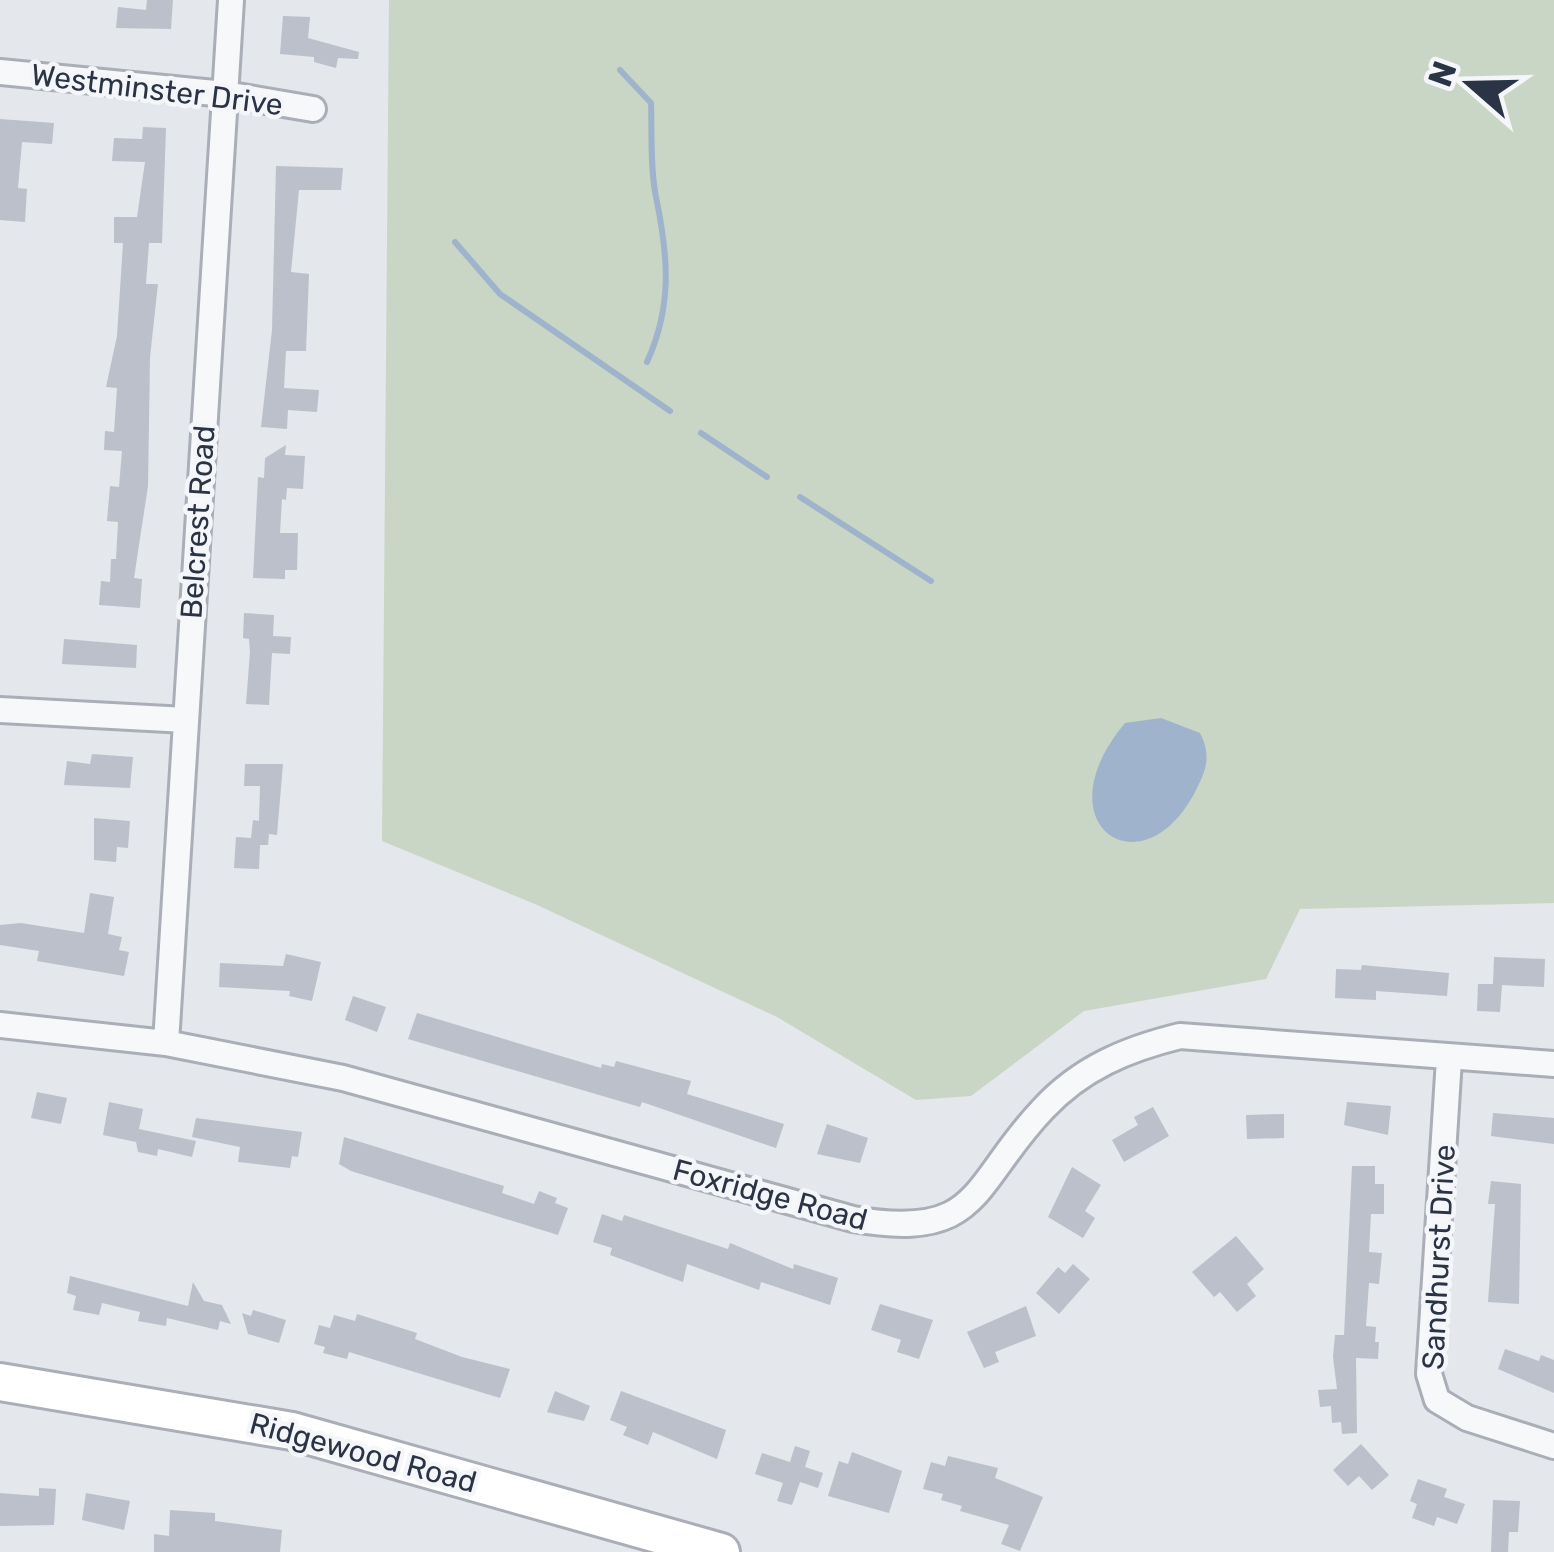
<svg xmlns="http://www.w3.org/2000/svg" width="1554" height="1552" viewBox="0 0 1554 1552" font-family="Rubik,sans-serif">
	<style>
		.green { fill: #c9d6c5 }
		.water { fill: #9fb4cc }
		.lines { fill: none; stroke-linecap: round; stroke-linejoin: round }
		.stream { stroke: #9fb4cc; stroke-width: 6 }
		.building { fill: #bbc0ca }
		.minor-casing { stroke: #a9aeb7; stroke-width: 30 }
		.secondary-casing { stroke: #a9aeb7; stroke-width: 42 }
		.minor { stroke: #f7f8fa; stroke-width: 24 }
		.secondary { stroke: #fff; stroke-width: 36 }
		.labels { text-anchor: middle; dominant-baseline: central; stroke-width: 9; stroke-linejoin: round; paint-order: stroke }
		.street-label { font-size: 30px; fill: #2b3445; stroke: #f4f6f9 }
	</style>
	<rect width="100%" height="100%" fill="#e4e7ec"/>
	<path class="green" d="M389,0H1554V903L1300,909L1266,979L1084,1011L971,1096L916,1100L777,1017L535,904L382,841Z"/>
	<path class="water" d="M1161,718L1200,733C1210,753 1208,766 1198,786C1146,896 1038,827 1125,723Z"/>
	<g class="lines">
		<path class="stream" d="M620,70L651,103C652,133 650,168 656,197C668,255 673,305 647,362
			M455,242L500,294L670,411
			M701,433L767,477
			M800,497L931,581"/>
	</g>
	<path class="building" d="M147,0H173L171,29L116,28L118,7L146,10Z
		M283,16L310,17L308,38L359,52L358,59L338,58L336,68L314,62V57L280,54Z
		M0,119L54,123L52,144L22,142L18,188L27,189L25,222L0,220Z
		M143,127L166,128L162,243H149L146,284H158L150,357L148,486L134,578L142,579L140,608L99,605L101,581L110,582L111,559H116L118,522L107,521L110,486L119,487L122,451L104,450L105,431L114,432L117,388L106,387L117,336L123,243H114V217H137L145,162L112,161L114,138L142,139Z
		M276,166L343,168L341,190H299L291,272L309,274L306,351H286L284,388L319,390L317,412L288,410L287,429L261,427L272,330Z
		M286,445L285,455L305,456L303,489L287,488L286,500L282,499L280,533H298L297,570H285V579L253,578L258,477L264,478L265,458Z
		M244,613L274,615L273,636L291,637L290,654L272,653L269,705L246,704L250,652L249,639L243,638Z
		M64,639L137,645L136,668L62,664Z
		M92,754L133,757L130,788L64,785L67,761L90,764Z
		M245,764H283L277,835L269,834L268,845H260L259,869L234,868L236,837L251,838L253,820L259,821L260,786H244Z
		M94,818L130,821L128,848L117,847L116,862L94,860Z
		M90,893L114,897L108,934L122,937L119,950L129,952L124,976L37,961L39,951L0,945V925L21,923L84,933Z
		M286,954L321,962L312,1001L289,996L290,991L219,987L220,963L283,966Z
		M1494,957L1545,959L1544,987L1502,985L1500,1012L1477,1011L1478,984H1493Z
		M1362,965L1449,973L1447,996L1376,991V1000L1335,998L1336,969L1361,970Z
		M353,996L386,1007L377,1032L345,1020Z
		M417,1013L601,1068L602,1064L614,1067L616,1061L691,1081L687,1094L784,1124L776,1148L642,1102L640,1107L408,1039Z
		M37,1092L67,1098L61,1124L31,1118Z
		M109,1102L143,1109L139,1129L196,1141L192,1157L158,1149L157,1156L138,1152L136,1142L103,1135Z
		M1347,1102L1391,1106L1388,1135L1344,1125Z
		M1153,1107L1169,1136L1124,1162L1112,1140L1138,1125L1134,1117Z
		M1493,1113L1554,1118V1144L1491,1136Z
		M1284,1114V1138L1247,1139L1246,1115Z
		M196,1118L302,1132L298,1157L292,1156L290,1168L238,1162L240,1147L192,1137Z
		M827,1124L868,1138L860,1163L817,1154Z
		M344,1137L504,1186L502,1193L534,1204L539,1191L557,1198L555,1203L568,1208L558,1235L351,1171L339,1164Z
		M1352,1166H1375V1184H1384V1214H1371L1369,1252L1382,1253L1379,1284L1369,1283L1366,1326L1376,1327L1375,1342H1379L1378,1359L1356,1358L1357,1433L1342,1434L1341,1422L1332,1423L1331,1406L1320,1407L1318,1390L1337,1389L1333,1357L1335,1335H1344Z
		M1072,1167L1101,1185L1085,1211L1095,1218L1083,1238L1048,1217Z
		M1491,1181L1521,1184L1519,1304L1488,1302L1495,1204H1488Z
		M602,1214L622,1221L624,1215L728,1249L730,1243L793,1269L794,1264L838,1278L830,1305L761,1282L759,1290L687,1264L683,1282L610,1255L612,1248L593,1242Z
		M1236,1236L1264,1269L1247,1284L1256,1296L1237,1312L1220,1292L1214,1297L1192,1272Z
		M1073,1264L1090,1279L1059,1314L1036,1293L1058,1267L1065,1273Z
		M70,1276L188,1306L193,1282L204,1301L222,1305L231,1324L220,1321L218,1330L167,1318L166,1326L138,1321L140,1312L102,1303L99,1315L73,1310L76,1296L67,1293Z
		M880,1304L933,1320L919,1359L897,1352L901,1340L871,1330Z
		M1026,1306L1036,1336L995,1352L999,1362L984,1368L967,1332Z
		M253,1310L286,1320L279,1343L248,1334L242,1313L251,1316Z
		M357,1314L417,1333L415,1339L462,1357L510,1369L500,1398L349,1352L347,1359L323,1353L325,1347L314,1344L319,1325L330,1328L334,1315L355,1321Z
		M1505,1349L1539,1361L1541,1355L1554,1360V1393L1498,1369Z
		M555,1391L590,1406L584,1421L547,1412Z
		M621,1391L726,1430L717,1459L653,1432L648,1445L623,1435L627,1427L610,1420Z
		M1361,1444L1389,1475L1372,1490L1359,1476L1348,1486L1333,1470Z
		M795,1446L810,1451L805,1467L823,1473L818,1488L800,1482L792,1505L777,1501L785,1477L783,1483L755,1474L762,1453L790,1462Z
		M852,1452L902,1471L889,1513L828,1496L839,1461L848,1464Z
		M948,1456L998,1468L995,1478L1043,1497L1020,1551L1001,1544L1009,1525L960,1511L962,1506L941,1500L943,1494L923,1489L931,1462L945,1466Z
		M1418,1479L1447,1489L1444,1497L1465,1504L1457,1524L1437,1517L1434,1526L1412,1518L1417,1504L1410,1501Z
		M39,1488L56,1489L54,1525L0,1526V1493L39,1496Z
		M86,1493L130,1501L124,1530L82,1520Z
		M1493,1500L1520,1501L1518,1532H1509L1508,1552H1491Z
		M170,1510L215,1513V1521L282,1530L280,1552H154V1534L169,1536Z"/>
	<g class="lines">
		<g class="minor-casing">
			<path id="minor" d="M0,72L225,94L313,109
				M0,710L186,720
				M0,1025L166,1043L343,1078L853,1219C982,1241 970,1186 1043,1109C1081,1068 1127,1049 1180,1036L1554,1064
				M166,1043L231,0
				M1449,1059L1429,1374L1437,1400L1467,1418L1554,1446"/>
		</g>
		<g class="secondary-casing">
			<path id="secondary" d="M0,1382L292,1431L721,1552"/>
		</g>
		<use href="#minor" class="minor"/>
		<use href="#secondary" class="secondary"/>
	</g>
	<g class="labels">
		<g class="street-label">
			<text transform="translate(157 90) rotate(7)">Westminster Drive</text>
			<text transform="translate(198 522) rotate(-86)">Belcrest Road</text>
			<text transform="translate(770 1195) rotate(15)">Foxridge Road</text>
			<text transform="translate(1439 1257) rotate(-87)">Sandhurst Drive</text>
			<text transform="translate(363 1453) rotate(15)">Ridgewood Road</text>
		</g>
	</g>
	<g transform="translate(1470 84) rotate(290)" stroke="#f4f6f9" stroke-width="9" paint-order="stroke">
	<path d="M0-9L21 45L0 30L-21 45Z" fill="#2b3445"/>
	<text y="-18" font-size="33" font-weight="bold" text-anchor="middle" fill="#2b3445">N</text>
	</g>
</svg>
